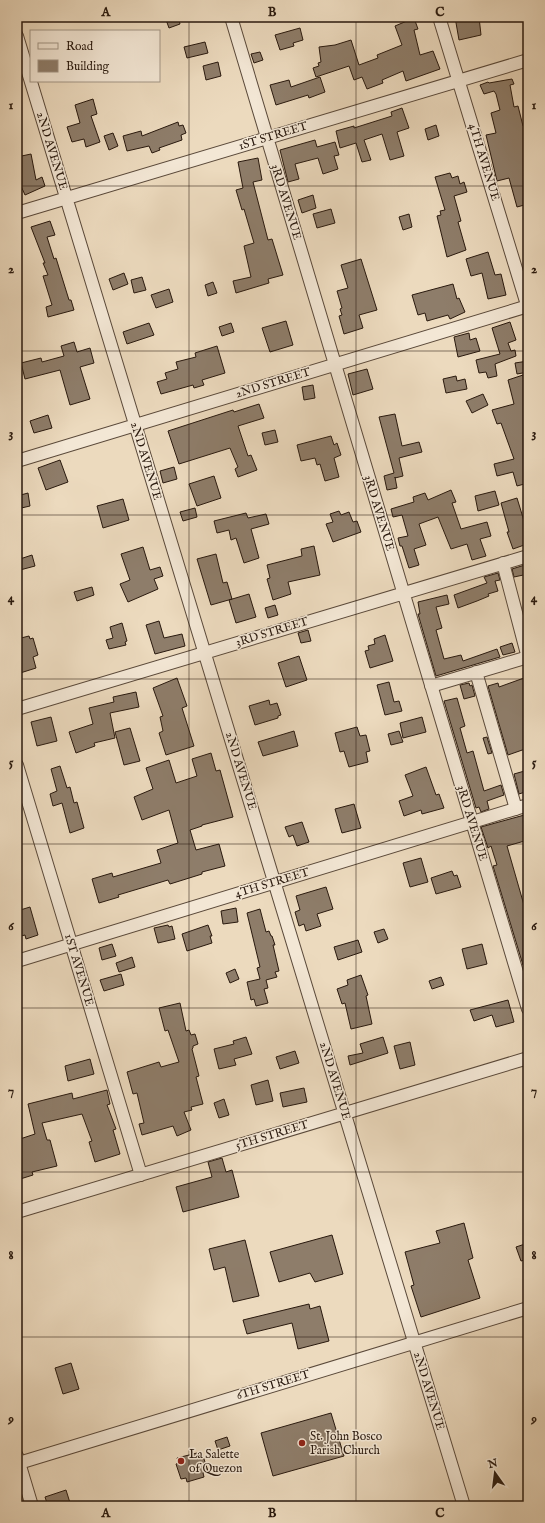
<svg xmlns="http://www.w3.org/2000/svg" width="545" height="1523" viewBox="0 0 545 1523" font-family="'IM FELL English',serif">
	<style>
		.building { fill: #8e7d6a; stroke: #29190e }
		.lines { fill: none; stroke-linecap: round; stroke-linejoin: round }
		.minor-casing { stroke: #5a493a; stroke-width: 14 }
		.minor { stroke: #f3e7d5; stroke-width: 12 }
		.grid { fill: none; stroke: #29190e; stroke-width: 1; stroke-opacity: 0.55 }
		.poi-dot { fill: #8f2418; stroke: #f3e7d5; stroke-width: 1.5 }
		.labels { text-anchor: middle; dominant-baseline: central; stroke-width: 3; stroke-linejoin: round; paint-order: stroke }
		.street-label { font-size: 12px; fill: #29190e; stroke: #f3e7d5 }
		.poi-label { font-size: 12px; fill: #29190e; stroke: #f3e7d5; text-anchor: start }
		.neatline { fill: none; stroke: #29190e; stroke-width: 1.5 }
		.grid-label { font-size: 13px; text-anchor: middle; font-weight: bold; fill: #29190e }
	</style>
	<rect width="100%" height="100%" fill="#ecdabe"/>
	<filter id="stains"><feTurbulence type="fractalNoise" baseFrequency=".005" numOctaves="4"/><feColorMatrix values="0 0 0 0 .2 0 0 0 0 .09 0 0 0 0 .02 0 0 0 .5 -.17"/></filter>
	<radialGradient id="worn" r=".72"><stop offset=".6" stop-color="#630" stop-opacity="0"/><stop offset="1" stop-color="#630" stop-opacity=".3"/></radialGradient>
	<path class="building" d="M165,17H178L180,24L169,28Z
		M455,17H479L481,35L459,40Z
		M414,18L418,29L414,30L420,55L433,51L440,69L406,81L403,71L382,80L383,83L367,89L362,77L354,80L349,66L316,77L313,68L319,66L318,63L321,62L319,47L335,45L351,40L359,65L378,58L377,55L402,45L395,26Z
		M300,28L303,40L293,43L294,46L280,50L275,35Z
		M205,42L208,53L187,58L184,47Z
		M260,52L263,60L254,63L251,54Z
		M218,62L221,76L206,80L203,66Z
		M320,77L325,92L309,98L308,95L276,105L270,85L289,80L291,87Z
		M512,79L514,84L510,85L514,107L518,106L523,126L528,125V204L517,207L509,178L497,181L486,135L496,133L491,113L500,110L496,94L494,91L484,94L480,85L488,82L489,83Z
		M93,99L97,114L91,116L100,142L86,147L84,139L72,142L67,127L80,123L75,105Z
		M402,108L409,128L397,132L404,156L390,160L382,134L364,140L371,160L362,162L356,143L340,148L336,131L354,126V128L392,116L391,112Z
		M178,122L179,126L183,125L186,133L181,135L182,140L159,148L160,150L152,153L149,146L127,151L123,136L141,131L142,136Z
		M436,125L439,136L428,140L425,129Z
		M113,133L118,146L109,150L104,136Z
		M315,140L317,147L335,142L339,155L334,156L338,169L323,174L318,158L295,164L299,179L288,182L280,150Z
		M31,154L36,180L42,177L45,186L25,195L20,184L17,186V157Z
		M258,158L262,180L253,182L268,240L272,239L283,275L268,279L269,283L236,293L233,281L251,277L244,246L254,243L244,209L242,210L236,190L243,188L238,162Z
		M450,173L452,178L458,176L460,184L464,182L467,192L454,196L461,221L458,222L466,250L447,257L437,216L441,215L440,211L445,210L435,177Z
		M313,195L316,208L302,213L298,200Z
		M331,209L335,223L317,228L313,214Z
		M409,214L412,227L403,230L399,217Z
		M50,221L55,235L47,237L54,259L56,258L69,300H71L74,310L48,317L46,307L52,305L43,276L48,275L43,263H45L31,227Z
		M488,252L495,275L501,274L506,295L488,299L482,273L471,276L466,259Z
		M361,259L377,310L359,315L363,328L344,334L339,316L342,315L340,309L342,308L337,291L348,288L341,265Z
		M124,273L128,284L113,290L109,279Z
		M142,277L146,290L134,293L131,280Z
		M213,282L217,293L208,296L205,285Z
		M453,284L457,299L459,298L465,312L450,319L448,315L427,321L425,313L418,315L412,295Z
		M169,289L173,302L156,308L151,295Z
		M286,321L293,345L270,352L262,328Z
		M510,322L516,340L508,343L511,351L515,350L516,356L495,364L497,376L488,378L486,372L479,373L476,360L500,354L492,328Z
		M149,323L154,335L127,344L123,332Z
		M231,323L234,332L222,336L219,327Z
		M469,333L470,340L476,338L480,351L458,357L454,337Z
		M74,342L77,352L90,348L94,363L80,367L90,399L70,405L60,370L25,379L21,363L41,358L42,362L64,356L61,346Z
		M217,346L225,373L202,380L204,385L194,388L193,385L161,394L157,382L167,379L165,373L178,369L176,362L196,357L195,353Z
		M528,361V372L517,374L515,363Z
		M367,369L373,389L353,395L348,374Z
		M523,375L528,393V483L517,486L513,472L497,476L494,464L514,459L501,423L497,424L492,410L514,404L508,380Z
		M456,376L457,381L465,379L467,389L446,393L443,379Z
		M313,385L315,398L304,400L302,387Z
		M483,394L488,405L472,413L466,401Z
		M259,404L264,418L238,426L248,456L251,455L257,470L238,477L235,469L238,467L230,448L179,464L168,431L233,410L234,412Z
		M395,414L402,446L419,442L422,452L399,458L403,476L395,478V477L397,488L387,490L384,476L394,473L379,417Z
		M48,415L52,428L34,433L30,421Z
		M275,430L278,442L265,445L262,433Z
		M331,436L334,445L337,443L341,455L334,458L339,477L325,481L320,464L317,465L315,458L301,461L297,445Z
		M60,460L68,482L46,490L38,468Z
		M174,467L177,479L163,483L160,471Z
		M214,476L221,498L197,506L189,484Z
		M451,490L456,502L452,503L461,529L487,522L491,536L480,539L486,556L472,560L467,544L451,549L438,517L419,524L426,545L414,549L419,565L409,568L402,546H400L398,538L408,536L402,515L393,517L391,509L414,502L413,497L425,493L428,500Z
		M495,491L499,505L478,511L475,496Z
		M28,493L30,506L17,509V496Z
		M517,498L528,534L524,535L527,544L513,549L507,532H509L501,503Z
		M123,499L129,520L103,528L97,506Z
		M195,508L197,517L183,521L180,512Z
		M339,511L341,515L349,512L353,522L357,521L361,532L333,542L326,524L333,522L330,514Z
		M246,513L248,518L266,514L269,524L251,529L259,558L244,563L236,538L231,540L229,530L217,533L214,521Z
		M314,546L320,575L288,582L291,594L273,600L267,579L270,578L267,565L302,556L301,549Z
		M143,547L150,570L160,567L163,576L154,579L158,589L128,602L120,584L130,580L121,554Z
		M216,554L223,583L227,582L232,599L211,605L197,559Z
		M32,555L35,566L20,570L17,560Z
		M528,564V574L514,577L512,569Z
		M498,573L500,580L495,581L498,591L488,594L489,596L477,601L458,608L454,595L487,583L484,577Z
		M92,587L94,595L77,601L74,592Z
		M249,594L256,617L236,623L229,600Z
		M447,595L449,604L436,607L442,628L436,630L444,659L461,655L463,661L497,649L500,657L436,676L418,614H420L418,602Z
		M275,605L278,615L268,618L265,608Z
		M159,621L164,638L182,634L185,646L155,654L146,625Z
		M122,623L127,641L125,642L126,645L109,649L106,640L113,638L110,627Z
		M308,630L311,641L301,643L298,633Z
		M385,635L393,661L370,668L365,651L369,650L368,646L375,644L374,639Z
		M29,636L30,639L33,638L38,655L33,657L36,668L17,674V639Z
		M512,643L515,652L503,655L500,647Z
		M299,656L307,680L286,687L278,663Z
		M177,678L187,706L182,708L194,746L166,755L159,733L163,731L160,717L163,716L153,688Z
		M524,678L528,692V748L508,755L488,686L498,683L499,687Z
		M389,682L394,702L399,701L402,711L385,715L377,685Z
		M469,683L470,686L472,685L475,696L464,699L460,685Z
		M136,692L139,707L110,713L115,738L94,743L95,746L76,753L69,732L93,724L89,708L114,702L113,697Z
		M457,698L465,726L460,728L467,753L473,751L484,791L501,785L504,795L487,801L489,809L481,812L479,807L476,808L444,701Z
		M269,700L270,705L277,703L281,715L278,716V718L255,725L249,706Z
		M51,717L57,741L37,746L31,722Z
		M422,717L426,732L403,738L400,723Z
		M357,727L360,736L366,735L370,751L366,752L368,762L349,767L344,751L340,752L335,733Z
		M130,728L140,761L124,765L115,732Z
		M294,731L298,746L263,756L258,742Z
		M399,731L403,742L391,745L388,734Z
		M487,737L492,753L488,754L483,738Z
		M211,753L216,771L220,770L233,817L202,825V826L190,830L196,850L219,844L225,866L202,872V874L170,884L168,880L118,895L119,897L99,903L92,879L112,873L113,877L161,863L157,850L178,843L169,810L142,820L134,797L153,789L146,768L169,760L176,783L197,776L192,759Z
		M60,766L67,788L70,787L74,803L77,802L84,828L70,833L62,803L53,806L50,794L57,791L51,769Z
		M426,767L436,795L439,794L444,808L422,814L421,810L404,816L399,801L413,796L405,775Z
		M528,770V791L519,794L514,774Z
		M354,804L361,828L342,833L335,809Z
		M528,814V840L507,846L528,919V963L523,965L493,866L497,865L491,846L488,848L481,827Z
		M302,822L309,842L297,846L293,835L289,837L285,827Z
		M421,858L428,882L410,887L403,863Z
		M452,871L454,876L457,875L461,887L436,894L431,878Z
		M326,887L333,909L317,914L321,926L306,931L304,924L299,926L295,912L300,910L296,896Z
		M30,907L38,935L26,939L25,935L17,937V911Z
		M236,908L238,922L223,924L221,911Z
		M260,909L266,932L269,931L271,936H272L275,945H273L279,971L275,972L277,977L266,980L268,988L264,989L268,1003L256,1006L254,999L251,1000L247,982L260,979L257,968L260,967L247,913Z
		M168,925L169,927L172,926L175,939L158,943L154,928Z
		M208,925L212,936H210L212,943L187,951L182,934Z
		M384,929L388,939L378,943L374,932Z
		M358,940L362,952L338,960L334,947Z
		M112,944L116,956L102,960L99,948Z
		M482,944L487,964L467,969L462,949Z
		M132,957L135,967L119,972L116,963Z
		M235,969L239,979L230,983L226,973Z
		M121,974L124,985L104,991L100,980Z
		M361,975L368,995L366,996L372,1024L351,1029L345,1003L342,1004L337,989L348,985L347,980Z
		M441,977L444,985L432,989L429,981Z
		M508,1000L514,1022L496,1027L492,1015L474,1021L470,1010Z
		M180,1003L186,1031L189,1030L191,1035L195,1034L198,1044L193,1046V1048L192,1049L199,1076L196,1077L203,1104L191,1107L192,1110L184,1112L191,1130L177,1136L173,1126L142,1135L139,1124L144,1123L137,1093L133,1094L127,1072L159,1062L161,1067L179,1062L168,1030L165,1031L159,1008Z
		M246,1037L252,1054L234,1059L236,1065L219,1069L214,1049L234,1044L233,1041Z
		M383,1037L388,1053L350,1065L348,1056L363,1053L360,1044Z
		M410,1042L415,1065L400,1069L394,1046Z
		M295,1051L299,1063L280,1069L276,1057Z
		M90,1059L94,1074L68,1081L65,1066Z
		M268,1080L273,1101L256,1105L251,1085Z
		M304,1088L307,1102L283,1107L280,1093Z
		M107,1090L110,1104L107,1105L116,1129L113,1130L120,1154L95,1162L89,1142L92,1141L82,1114L42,1123L47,1140H50L57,1166L32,1172L33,1175L17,1180V1140L35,1134L28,1104L72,1093L73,1099Z
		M224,1099L229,1115L219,1118L214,1103Z
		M222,1158L226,1172L232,1170L239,1197L183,1212L176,1187L212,1177L208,1162Z
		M464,1223L473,1258L468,1260L480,1298L421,1317L411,1286L414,1285L405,1252L440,1243L436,1231Z
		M332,1235L343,1274L315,1282L310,1273L279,1282L270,1252Z
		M245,1240L259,1296L233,1302L225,1267L214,1270L209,1249Z
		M528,1243V1259L521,1261L516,1247Z
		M309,1304L310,1309L320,1306L329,1341L298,1349L292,1323L247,1334L243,1320Z
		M71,1363L79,1389L63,1394L55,1368Z
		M331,1413L344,1456L273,1476L261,1433Z
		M227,1437L230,1446L218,1450L215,1441Z
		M197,1453L198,1457L203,1456L208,1471L203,1473L204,1477L187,1482L186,1478L181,1479L176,1464L179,1463L177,1458Z
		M66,1490L71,1506H48L45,1497Z"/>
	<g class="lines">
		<g class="minor-casing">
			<path id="minor" d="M231,17L528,1009
				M439,17L528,308
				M17,36L464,1506
				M17,213L528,60
				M17,461L528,306
				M503,563L528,658
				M476,672L516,809
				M431,686L528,657
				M17,709L528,556
				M17,765L141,1175
				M17,961L528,805
				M17,1212L528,1058
				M17,1456L32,1506
				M19,1463L528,1308"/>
		</g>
		<use href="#minor" class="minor"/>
	</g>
	<path class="grid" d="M189,17V1506M356,17V1506M17,186H528M17,351H528M17,515H528M17,679H528M17,844H528M17,1008H528M17,1172H528M17,1337H528"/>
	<g class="poi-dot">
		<circle cx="302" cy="1443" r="4"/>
		<circle cx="181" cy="1461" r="4"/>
	</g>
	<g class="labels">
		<g class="street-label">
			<text transform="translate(273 136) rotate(-17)">1ST STREET</text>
			<text transform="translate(52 151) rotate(73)">2ND AVENUE</text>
			<text transform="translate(484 162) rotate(73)">4TH AVENUE</text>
			<text transform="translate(286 202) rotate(73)">3RD AVENUE</text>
			<text transform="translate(273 383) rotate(-17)">2ND STREET</text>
			<text transform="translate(146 461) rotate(73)">2ND AVENUE</text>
			<text transform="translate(379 513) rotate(73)">3RD AVENUE</text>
			<text transform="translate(272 632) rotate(-17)">3RD STREET</text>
			<text transform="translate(241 771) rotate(73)">2ND AVENUE</text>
			<text transform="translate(472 823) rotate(73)">3RD AVENUE</text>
			<text transform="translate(272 883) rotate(-17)">4TH STREET</text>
			<text transform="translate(79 970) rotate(73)">1ST AVENUE</text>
			<text transform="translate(335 1081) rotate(73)">2ND AVENUE</text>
			<text transform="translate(272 1135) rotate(-17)">5TH STREET</text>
			<text transform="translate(273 1385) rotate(-17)">6TH STREET</text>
			<text transform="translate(429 1391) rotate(73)">2ND AVENUE</text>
		</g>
		<g class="poi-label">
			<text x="310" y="1436">St. John Bosco<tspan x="310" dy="14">Parish Church</tspan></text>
			<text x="189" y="1454">La Salette<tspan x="189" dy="14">of Quezon</tspan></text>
		</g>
	</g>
	<rect width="545" height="1523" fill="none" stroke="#ecdabe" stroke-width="44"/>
	<rect x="30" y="30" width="130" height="52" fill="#f3e7d5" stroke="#a29585"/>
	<rect x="38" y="43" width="20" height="6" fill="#f3e7d5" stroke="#a29585"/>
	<text x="66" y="50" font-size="12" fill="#29190e">Road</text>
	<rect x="38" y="60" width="20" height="12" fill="#8e7d6a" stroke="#a29585"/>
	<text x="66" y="70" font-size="12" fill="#29190e">Building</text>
	<g transform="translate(495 1473) rotate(346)" stroke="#f3e7d5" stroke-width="3" paint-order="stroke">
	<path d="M0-3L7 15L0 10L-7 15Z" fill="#29190e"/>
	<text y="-6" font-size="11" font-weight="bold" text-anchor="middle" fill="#29190e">N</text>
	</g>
	<rect x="22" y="22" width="501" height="1479" class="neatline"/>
	<g class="grid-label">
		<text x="106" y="16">A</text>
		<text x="272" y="16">B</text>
		<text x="440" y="16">C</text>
		<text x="11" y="109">1</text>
		<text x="534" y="109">1</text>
		<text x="11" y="273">2</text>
		<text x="534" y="273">2</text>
		<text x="11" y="437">3</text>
		<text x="534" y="437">3</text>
		<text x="11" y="602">4</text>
		<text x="534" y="602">4</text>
		<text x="11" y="766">5</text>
		<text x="534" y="766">5</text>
		<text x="11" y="930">6</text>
		<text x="534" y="930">6</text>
		<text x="11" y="1095">7</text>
		<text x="534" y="1095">7</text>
		<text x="11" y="1259">8</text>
		<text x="534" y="1259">8</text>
		<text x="11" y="1423">9</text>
		<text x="534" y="1423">9</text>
		<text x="106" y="1517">A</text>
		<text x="272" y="1517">B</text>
		<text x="440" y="1517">C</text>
	</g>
	<rect width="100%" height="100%" filter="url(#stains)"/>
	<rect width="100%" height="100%" fill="url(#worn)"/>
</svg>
